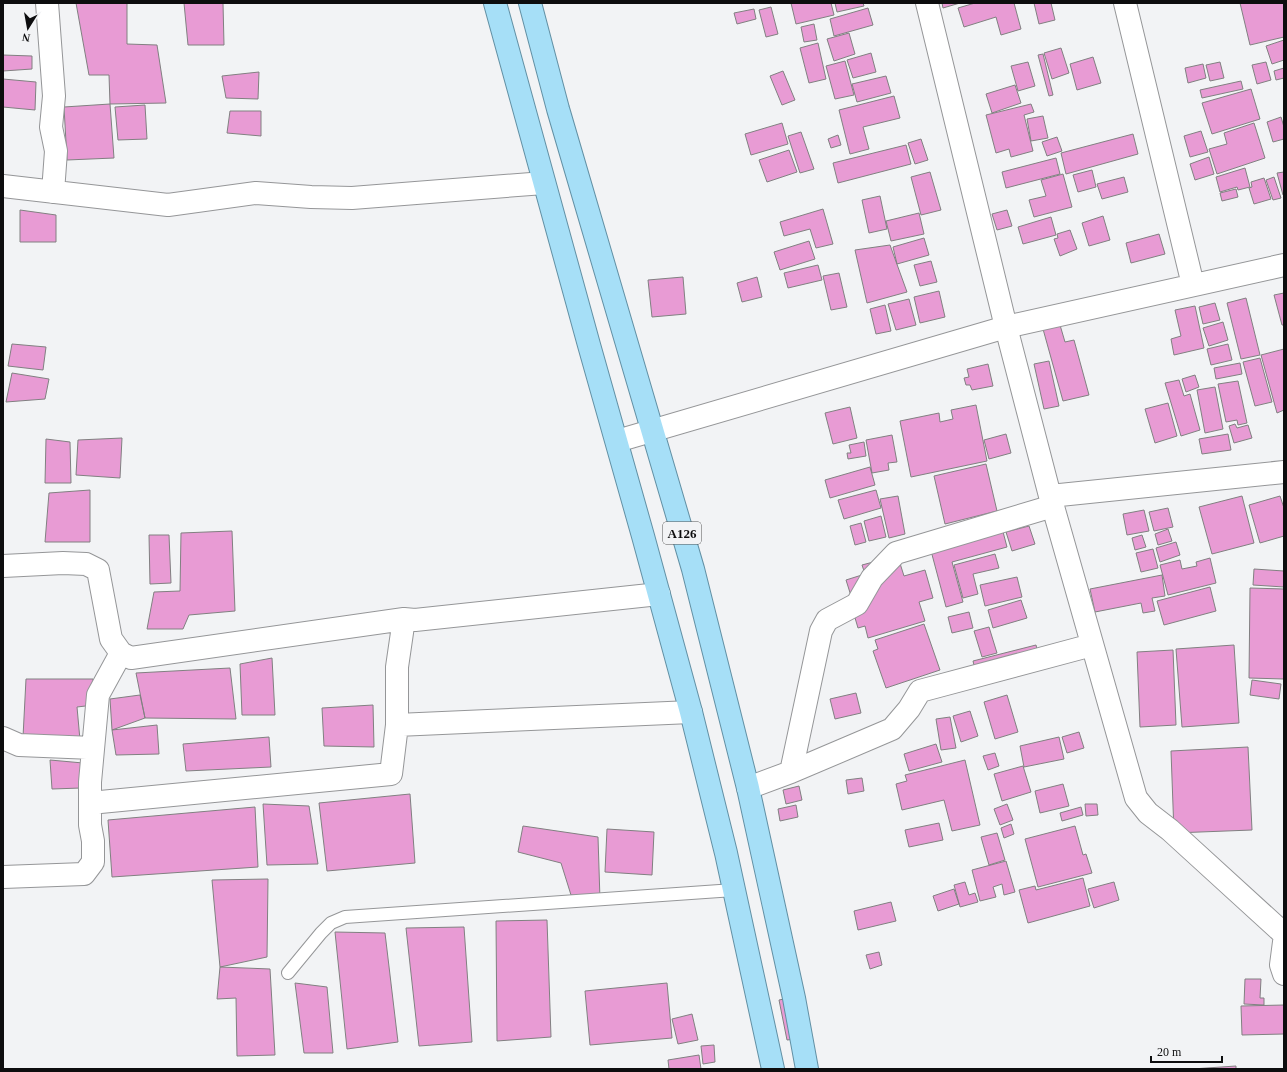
<svg xmlns="http://www.w3.org/2000/svg" width="1287" height="1072" viewBox="0 0 1287 1072" font-family="'Times New Roman',serif">
	<style>
		.building { fill: #e89bd4; stroke: #818081 }
		.lines { fill: none; stroke-linecap: round; stroke-linejoin: round }
		.service-casing { stroke: #959698; stroke-width: 14 }
		.minor-casing { stroke: #959698; stroke-width: 24 }
		.trunk-casing { stroke: #6290a4; stroke-width: 24 }
		.service { stroke: #fff; stroke-width: 12 }
		.minor { stroke: #fff; stroke-width: 22 }
		.trunk { stroke: #a6dff7; stroke-width: 22 }
		.labels { text-anchor: middle; dominant-baseline: central; stroke-width: 4; stroke-linejoin: round; paint-order: stroke }
		.shield { fill: #f2f3f5; stroke: #525253; stroke-width: 1 }
		.shield-label { font-size: 13px; font-weight: bold; fill: #0d0d0e }
	</style>
	<rect width="100%" height="100%" fill="#f2f3f5"/>
	<path class="building" d="M76,3H127V44L157,45L166,103L110,104L109,75H89Z
		M184,3H223L224,45H188Z
		M791,3H831L834,15L796,24Z
		M835,3H863L864,6L837,12Z
		M942,3H960L943,8Z
		M975,3H1014L1021,29L1001,35L996,17L964,27L958,8Z
		M1034,3H1051L1055,20L1039,24Z
		M1240,3H1284V37L1250,45Z
		M771,7L778,34L766,37L759,10Z
		M868,8L873,25L834,36L830,19Z
		M754,9L756,19L737,24L734,13Z
		M814,24L817,40L804,42L801,27Z
		M849,33L855,54L834,61L827,39Z
		M1284,40V60L1272,64L1266,46Z
		M818,43L826,79L809,83L800,48Z
		M1061,48L1069,73L1052,79L1044,53Z
		M871,53L876,72L853,78L847,60Z
		M1043,54L1053,95L1049,96L1038,55Z
		M3,55L32,56V69L3,71Z
		M1093,57L1101,83L1077,90L1070,64Z
		M845,61L854,95L835,99L826,66Z
		M1028,62L1035,86L1018,91L1011,66Z
		M1220,62L1224,78L1210,81L1206,65Z
		M1266,62L1271,80L1257,84L1252,65Z
		M1203,64L1206,78L1188,83L1185,68Z
		M1284,68V78L1276,80L1274,71Z
		M783,71L795,100L782,105L770,76Z
		M259,72L258,99L226,98L222,76Z
		M886,76L891,93L857,102L852,84Z
		M3,79L36,82L35,110L3,107Z
		M1241,81L1243,89L1202,98L1200,90Z
		M1015,85L1021,103L992,113L986,94Z
		M1251,89L1260,119L1212,134L1202,103Z
		M894,96L900,118L863,127L869,149L850,154L839,110Z
		M110,104L114,158L67,160L64,107Z
		M1031,104L1034,112L1024,115L1033,151L1011,157L1009,149L996,153L986,115Z
		M145,105L147,139L118,140L115,107Z
		M230,111H261V136L227,133Z
		M1043,116L1048,138L1031,141L1027,119Z
		M1281,117L1284,127V139L1273,142L1267,122Z
		M782,123L788,144L751,155L745,134Z
		M1254,123L1265,158L1217,174L1209,149L1227,144L1224,133Z
		M1201,131L1208,152L1190,157L1184,136Z
		M801,132L814,169L800,173L788,136Z
		M1133,134L1138,154L1066,174L1061,153Z
		M838,135L841,145L831,148L828,139Z
		M1057,137L1062,151L1047,156L1042,142Z
		M921,139L928,160L915,164L908,143Z
		M906,145L911,164L838,183L833,163Z
		M789,150L797,172L767,182L759,160Z
		M1209,157L1214,174L1195,180L1190,164Z
		M1056,158L1060,174L1006,188L1002,172Z
		M1245,168L1250,187L1238,190L1237,187L1220,192L1216,177Z
		M1092,170L1096,187L1078,192L1073,175Z
		M930,172L941,210L921,215L911,177Z
		M1284,172V195H1283L1277,173Z
		M1063,174L1072,207L1034,217L1029,200L1046,196L1041,180Z
		M1124,177L1128,192L1102,199L1097,184Z
		M1274,177L1281,198L1273,200L1266,180Z
		M1264,178L1271,199L1254,204L1249,188L1252,187L1251,182Z
		M1236,189L1238,197L1222,201L1220,193Z
		M880,196L887,229L869,233L862,200Z
		M823,209L833,244L816,248L810,229L784,236L780,222Z
		M20,210L56,215V242H20Z
		M1007,210L1012,226L997,230L992,214Z
		M919,213L924,234L891,241L886,221Z
		M1103,216L1110,240L1089,246L1082,223Z
		M1051,217L1056,235L1023,244L1018,227Z
		M1070,230L1077,249L1060,256L1054,239L1058,238L1057,234Z
		M1159,234L1165,254L1131,263L1126,243Z
		M924,238L929,255L897,264L893,247Z
		M809,241L815,259L780,270L774,252Z
		M890,245L907,292L867,303L855,250Z
		M931,261L937,282L920,286L914,265Z
		M818,265L822,280L788,288L784,273Z
		M839,273L847,307L831,310L823,276Z
		M683,277L686,314L652,317L648,280Z
		M757,277L762,297L742,302L737,283Z
		M939,291L945,317L920,323L914,297Z
		M1284,293V325H1282L1274,295Z
		M1246,298L1260,355L1241,359L1227,303Z
		M909,299L916,325L896,330L888,304Z
		M1215,303L1220,320L1203,324L1199,307Z
		M885,305L891,331L876,334L870,309Z
		M1195,306L1204,348L1174,355L1171,339L1181,336L1175,310Z
		M1223,322L1228,340L1209,346L1203,328Z
		M1060,325L1065,342L1074,340L1089,395L1063,401L1043,329Z
		M12,344L46,347L43,370L8,366Z
		M1228,344L1232,360L1211,365L1207,349Z
		M1284,349V410L1277,413L1261,355Z
		M1260,358L1272,402L1255,406L1243,362Z
		M1049,361L1059,406L1044,409L1034,364Z
		M1240,363L1242,374L1216,379L1214,368Z
		M988,364L993,386L972,390L970,385H966L964,378L969,377L967,369Z
		M12,373L49,379L45,399L6,402Z
		M1195,375L1199,387L1186,392L1182,379Z
		M1179,380L1184,396L1190,394L1200,430L1181,436L1165,383Z
		M1238,381L1247,423L1238,425L1237,420L1226,422L1218,384Z
		M1215,387L1223,429L1205,433L1197,390Z
		M1168,403L1177,436L1155,443L1145,409Z
		M976,405L987,461L911,477L900,421L939,413L940,422L953,419L951,410Z
		M850,407L857,438L833,444L825,413Z
		M1235,424L1237,428L1248,425L1252,438L1234,443L1229,426Z
		M1006,434L1011,453L989,459L984,440Z
		M1228,434L1231,450L1202,454L1199,439Z
		M892,435L897,462L888,463L889,470L872,473L866,440Z
		M122,438L120,478L76,475L78,440Z
		M46,439L70,442L71,483H45Z
		M864,442L866,456L848,459L847,453H851L849,445Z
		M986,464L997,511L945,524L934,476Z
		M870,467L875,485L830,498L825,480Z
		M90,490V542H45L49,493Z
		M876,490L881,508L844,519L838,500Z
		M898,496L905,534L889,538L880,499Z
		M1242,496L1254,543L1212,554L1199,507Z
		M1280,496L1284,508V536L1260,543L1249,505Z
		M1168,508L1173,527L1154,531L1149,512Z
		M1144,510L1149,531L1127,535L1123,514Z
		M881,516L886,537L869,541L864,521Z
		M861,523L866,542L855,545L850,526Z
		M1029,526L1035,544L1012,551L1006,532Z
		M1002,528L1007,547L952,562L963,602L946,607L930,547Z
		M1168,529L1172,541L1158,545L1155,534Z
		M232,531L235,611L189,615L183,629H147L154,592L180,591L181,533Z
		M149,535H169L171,583L150,584Z
		M1142,535L1146,547L1135,550L1132,538Z
		M1176,542L1180,555L1160,562L1156,548Z
		M1153,549L1158,568L1141,572L1136,553Z
		M995,554L999,568L973,574L978,594L963,598L954,565Z
		M892,557H898L904,576L925,570L933,598L919,602L925,621L868,638L865,626L858,628L853,611L852,599L846,580L865,574L862,565Z
		M1210,558L1216,583L1168,595L1160,565L1180,560L1182,569L1197,566L1196,562Z
		M1254,569L1284,571V587L1253,585Z
		M1162,575L1165,596L1152,598L1155,611L1143,613L1141,603L1095,612L1090,589Z
		M1017,577L1022,597L985,606L980,585Z
		M1210,587L1216,611L1164,625L1157,601Z
		M1250,588L1284,589V679L1249,678Z
		M1021,600L1027,618L993,628L988,610Z
		M969,612L973,628L952,633L948,617Z
		M924,624L940,670L886,688L873,651L878,649L875,640Z
		M989,627L997,653L982,657L974,631Z
		M1036,645L1041,666L978,682L973,661Z
		M1234,645L1239,723L1182,727L1176,649Z
		M1173,650L1176,725L1140,727L1137,652Z
		M272,658L275,715H242L240,664Z
		M230,668L236,719L145,718L136,673Z
		M26,679H93L94,705L77,707L80,740L23,737Z
		M1252,680L1281,684L1279,699L1250,695Z
		M856,693L861,713L835,719L830,699Z
		M140,695L145,718L112,730L110,699Z
		M1007,695L1018,732L995,739L984,702Z
		M373,705L374,747L324,746L322,708Z
		M970,711L978,736L961,742L953,716Z
		M950,717L956,748L941,750L936,719Z
		M157,725L159,754L116,755L112,730Z
		M1079,732L1084,748L1067,753L1062,737Z
		M269,737L271,767L186,771L183,744Z
		M1059,737L1064,759L1024,767L1020,746Z
		M936,744L942,762L909,771L904,754Z
		M1248,747L1252,830L1174,833L1171,751Z
		M995,753L999,766L988,770L983,756Z
		M50,760L83,763L81,788L52,789Z
		M965,760L980,825L952,831L944,800L902,810L896,784L907,781L905,775Z
		M1023,766L1031,792L1002,801L994,774Z
		M862,778L864,791L848,794L846,780Z
		M1063,784L1069,806L1040,813L1035,791Z
		M799,786L802,800L786,804L783,790Z
		M410,794L415,863L327,871L319,803Z
		M263,804L309,806L318,864L267,865Z
		M1007,804L1013,820L1000,825L994,809Z
		M1085,804H1097L1098,815L1086,816Z
		M796,805L798,817L780,821L778,809Z
		M255,807L258,867L112,877L108,820Z
		M1081,807L1083,815L1062,821L1060,813Z
		M939,823L943,840L909,847L905,830Z
		M1011,824L1014,834L1004,838L1001,828Z
		M523,826L598,837L600,900L571,895L561,863L518,852Z
		M1075,826L1083,855L1086,854L1092,873L1038,887L1025,839Z
		M607,829L654,832L652,875L605,872Z
		M997,833L1005,860L989,865L981,837Z
		M1006,861L1015,892L1004,895L1002,884L993,887L996,897L980,901L972,870Z
		M1083,878L1090,906L1028,923L1019,890L1035,886L1036,890Z
		M268,879L267,957L220,967L212,880Z
		M965,882L969,895L975,893L978,902L960,907L954,885Z
		M1114,882L1119,900L1094,908L1088,889Z
		M954,889L959,904L938,911L933,896Z
		M891,902L896,921L858,930L854,911Z
		M547,920L551,1037L497,1041L496,921Z
		M464,927L472,1042L419,1046L406,928Z
		M335,932L385,933L398,1042L347,1049Z
		M879,952L882,965L870,969L866,955Z
		M220,967L270,969L275,1055L237,1056L236,998L217,999Z
		M1245,979H1261L1260,998H1264V1005L1244,1004Z
		M295,983L327,987L333,1053H304Z
		M667,983L672,1038L590,1045L585,991Z
		M789,998L796,1039L787,1040L779,1000Z
		M1284,1005V1034L1242,1035L1241,1006Z
		M692,1014L698,1040L678,1044L672,1019Z
		M714,1045L715,1062L703,1064L701,1046Z
		M699,1055L701,1069H669L668,1060Z
		M1236,1066V1069H1192Z"/>
	<g class="lines">
		<g class="service-casing">
			<path id="service" d="M288,973L321,933L331,923L345,917L734,890"/>
		</g>
		<g class="minor-casing">
			<path id="minor" d="M47,3L54,96L51,127L56,151L53,192
				M927,3L1006,327L1050,496L1136,798L1148,813L1170,830L1284,934
				M1125,3L1193,285
				M3,186L168,205L256,193L311,197L352,198L544,183
				M617,441L1006,327L1284,265
				M1050,496L1284,472
				M3,566L63,563L86,564L98,570L111,639L121,653L131,658L404,619
				M397,725L691,712
				M3,738L19,745L93,748
				M791,772L821,631L827,620L857,604L872,578L896,553L1053,506
				M748,788L791,772L892,729L909,709L920,691L1092,645
				M90,803L391,774L397,725V667L404,619L415,620L659,594
				M3,877L84,874L93,862V841L90,825V782L98,695L121,653
				M1284,942L1281,965L1284,974"/>
		</g>
		<g class="trunk-casing">
			<path id="trunk" d="M495,3L589,345L643,536L691,712L726,853L773,1069
				M530,3L558,109L693,569L748,788L794,998L807,1069"/>
		</g>
		<use href="#service" class="service"/>
		<use href="#minor" class="minor"/>
		<use href="#trunk" class="trunk"/>
	</g>
	<g class="labels">
		<rect class="shield" x="663" y="522" width="38" height="22" rx="3"/>
		<g class="shield-label">
			<text x="682" y="533">A126</text>
		</g>
	</g>
	<rect width="1287" height="1072" fill="none" stroke="#0d0d0e" stroke-width="8"/>
	<g transform="translate(28 28) rotate(191)" stroke="#f2f3f5" stroke-width="3" paint-order="stroke">
	<path d="M0-3L7 15L0 10L-7 15Z" fill="#0d0d0e"/>
	<text y="-6" font-size="11" font-weight="bold" text-anchor="middle" fill="#0d0d0e">N</text>
	</g>
	<path d="M1151 1056v6h71v-6" fill="none" stroke="#0d0d0e" stroke-width="2"/>
	<text x="1157" y="1056" font-size="12" fill="#0d0d0e" stroke="#f2f3f5" stroke-width="3" paint-order="stroke">20 m</text>
</svg>
